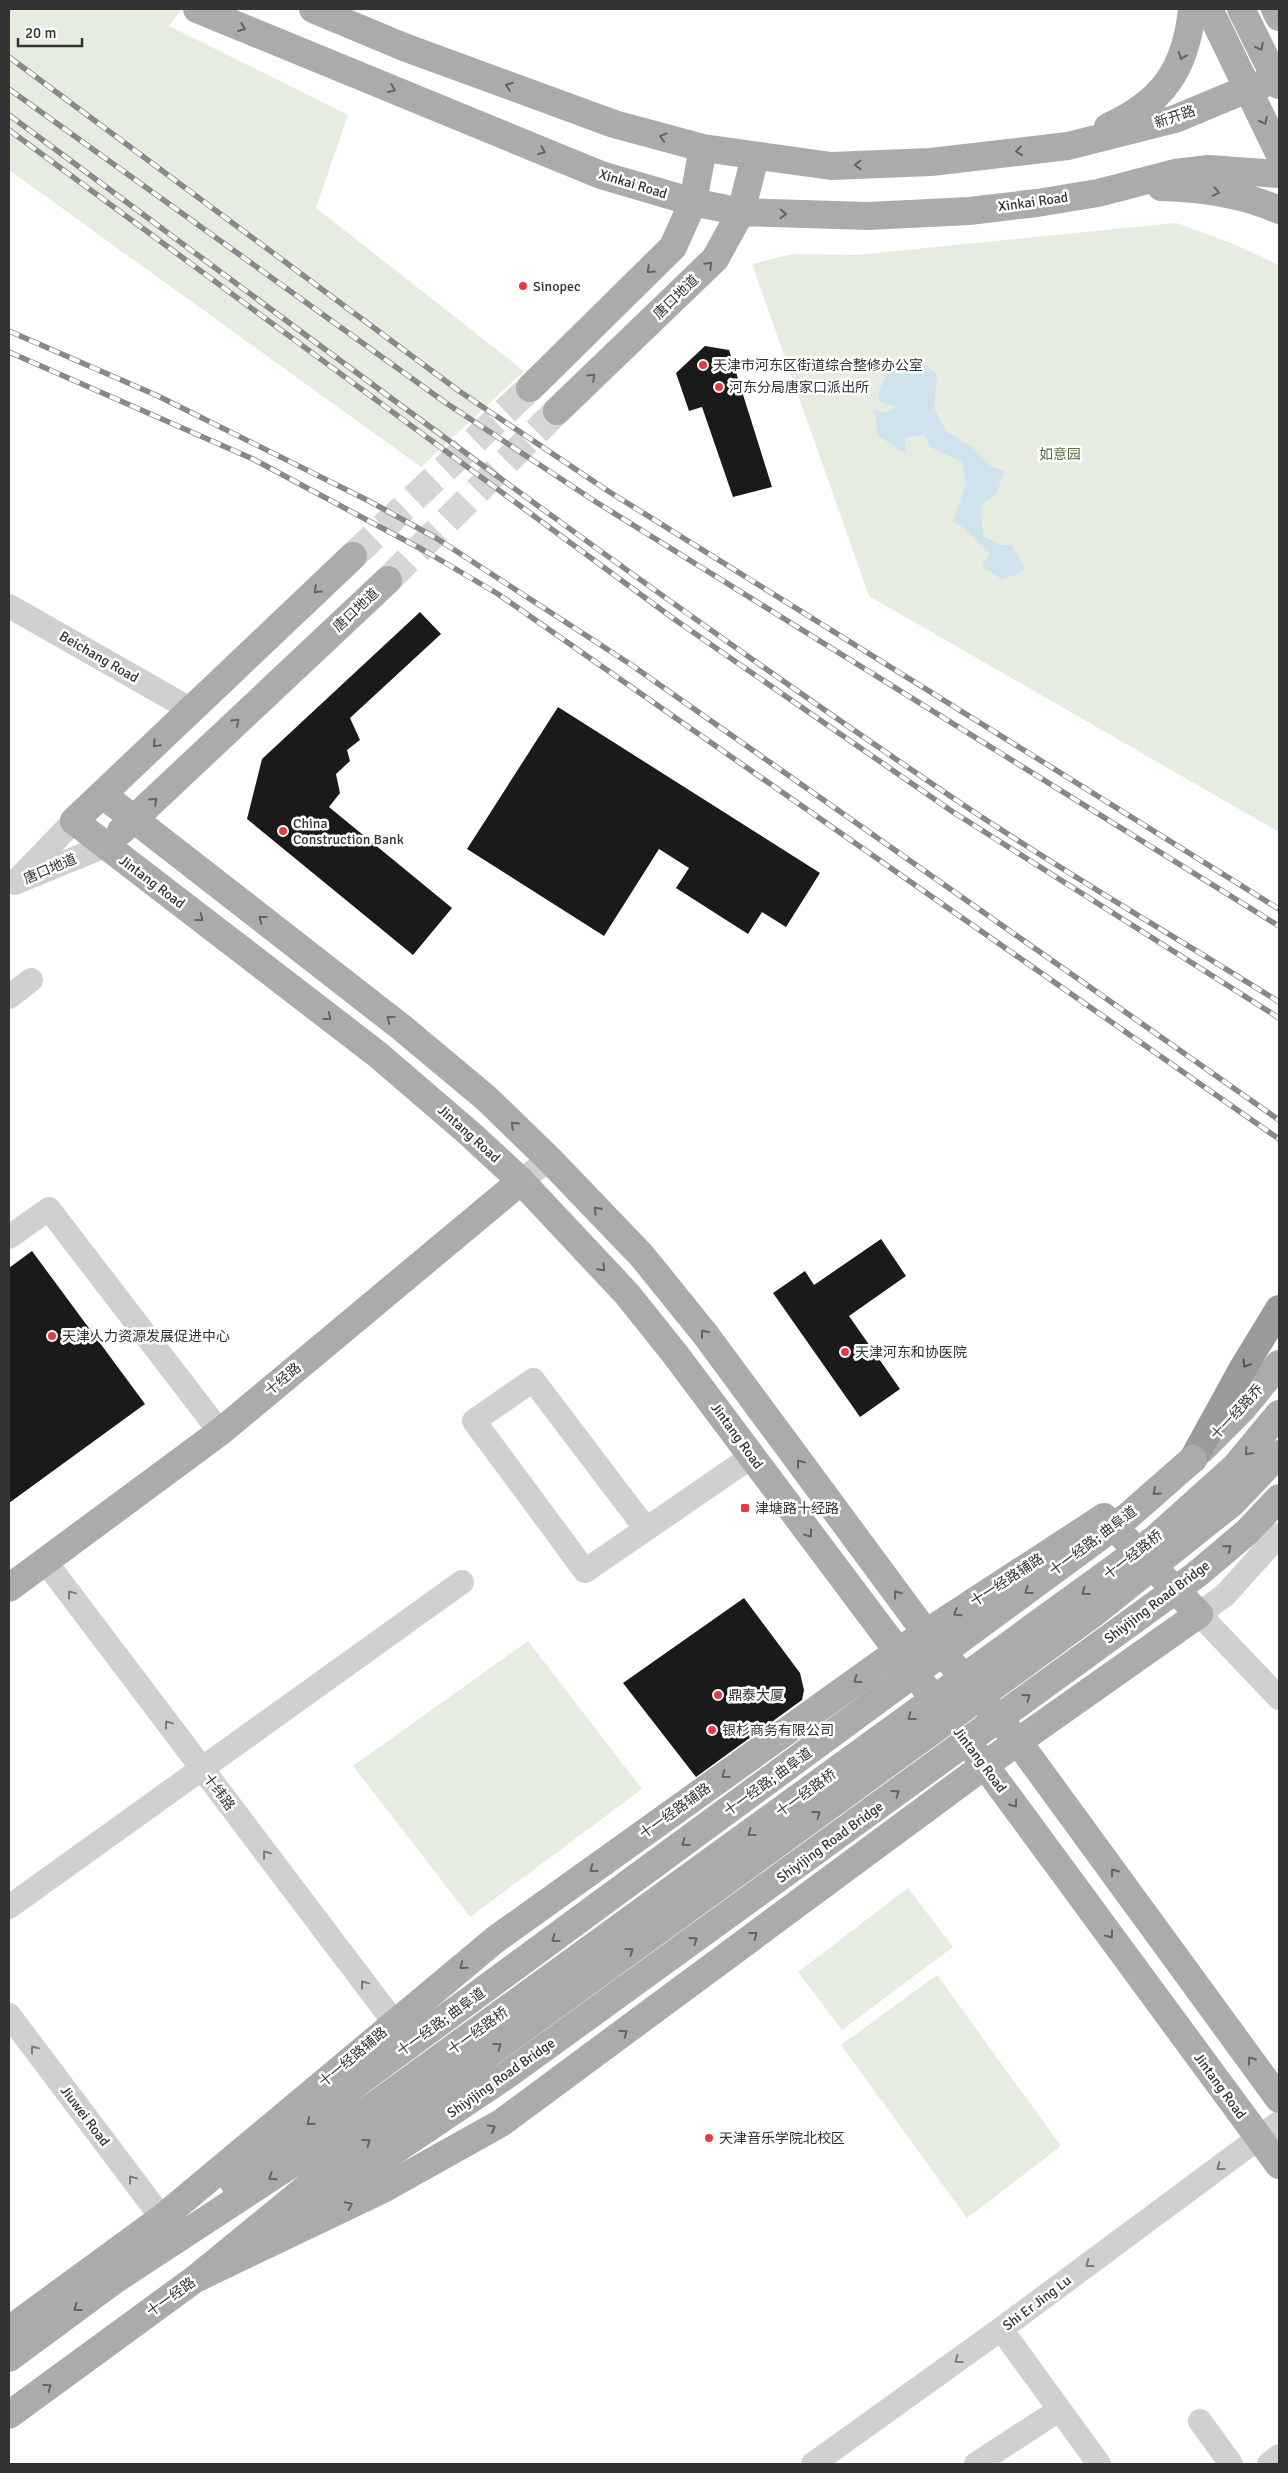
<svg xmlns="http://www.w3.org/2000/svg" width="1288" height="2473" viewBox="0 0 1288 2473" font-family="Signika,'Noto Sans SC',sans-serif">
	<style>
		.green { fill: #e6ecdf }
		.water { fill: #cfe2ee }
		.building { fill: #1a1a1a }
		.lines { fill: none; stroke-linecap: round; stroke-linejoin: round }
		.major-tunnel { stroke: #d6d6d6; stroke-width: 28; stroke-dasharray: 28 14; stroke-linecap: butt }
		.minor { stroke: #d0d0d0; stroke-width: 24 }
		.major { stroke: #ababab; stroke-width: 28 }
		.highway { stroke: #9a9a9a; stroke-width: 28 }
		.rail-casing { stroke: #888; stroke-width: 5.5 }
		.rail { stroke: #fff; stroke-width: 4; stroke-dasharray: 11; stroke-linecap: butt }
		.major-bridge { stroke: #ababab; stroke-width: 28 }
		.oneway { stroke: #636363 }
		.oneway2 { stroke: #525252 }
		.oneway3 { stroke: #7a7a7a }
		.poi-dot { fill: #e63946; stroke: #fff; stroke-width: 2 }
		.labels { text-anchor: middle; dominant-baseline: central; stroke-width: 5; stroke-linejoin: round; paint-order: stroke }
		.street-label { font-size: 14px; fill: #333; stroke: #fff }
		.poi-label { font-size: 14px; fill: #333; stroke: #fff; text-anchor: start }
		.park-label { font-size: 14px; fill: #56703f; stroke: #fff }
	</style>
	<rect width="100%" height="100%" fill="#fff"/>
	<path class="green" d="M9,9H182L169,26L348,115L316,208L524,371L421,467L9,170Z
		M1176,223L1236,245L1279,265V832L869,596L752,264L792,254L857,255Z
		M528,1641L642,1789L470,1917L353,1766Z
		M908,1888L953,1947L842,2030L798,1972Z
		M937,1975L1061,2146L967,2218L841,2045Z"/>
	<path class="water" d="M926,365L937,375L934,408L946,431L972,447L992,467L1004,471L997,493L981,506L983,536L1000,545H1012L1025,569L1016,575L1001,579L982,566L990,553L964,528L953,521L966,483L962,462L930,447L924,434L905,438L906,454L877,435L876,415L872,409L885,413L895,407L880,402L878,393L888,370Z"/>
	<path class="building" d="M705,346L729,350L772,487L733,497L702,407L689,411L676,373Z
		M420,612L441,634L350,718L360,740L347,750L350,761L336,774L340,793L329,807L452,908L413,955L247,819L262,759Z
		M558,707L820,873L786,927L762,912L748,934L676,888L689,868L659,849L604,936L467,849Z
		M881,1239L906,1276L849,1316L900,1389L860,1417L773,1293L805,1271L814,1285Z
		M32,1251L145,1404L9,1503V1268Z
		M744,1598L800,1673L804,1690L802,1700L696,1777L623,1683Z"/>
	<g class="lines">
		<path class="major-tunnel" d="M353,556L530,388
			M388,580L557,411"/>
		<path class="minor" d="M9,606L190,709
			M20,877L74,821
			M15,883L105,846
			M9,997L31,980
			M521,1181L549,1159
			M9,1237L49,1209L220,1432
			M646,1529L533,1380L474,1421L585,1571L751,1457
			M1279,1535L1225,1595L1199,1614L1279,1698
			M45,1561L394,2022
			M9,1907L462,1582
			M9,2015L162,2218
			M1001,2329L1099,2464
			M1200,2421L1231,2464
			M813,2464L1001,2329L1279,2123
			M976,2464L1059,2410
			M1269,2464L1279,2456"/>
		<path class="major" d="M197,9L601,175L693,202L741,212L868,216L969,211L1037,203L1098,193L1175,173L1209,169L1279,174
			M313,9L404,47L614,124L703,148L831,166L931,162L1068,146L1175,119L1247,89L1279,79
			M1209,9L1279,153
			M1275,9L1279,17
			M1108,127C1163,102 1186,69 1192,9
			M1161,187C1200,188 1243,194 1279,210
			M530,388L673,247L693,202L703,148
			M557,411L715,259L741,212L755,157
			M353,556L74,821L377,1054L469,1133L521,1181L627,1294L675,1354L948,1718
			M103,795L401,1027L486,1098L549,1159L642,1256L705,1334L926,1633L1019,1743L1279,2099
			M121,831L388,580
			M1201,1450L1243,1408L1279,1364
			M9,1588L220,1432L521,1181
			M975,1752L1279,2165
			M234,2183L361,2080
			M299,2213L367,2169
			M9,2330L162,2218L496,1939L897,1652L1104,1517L1199,1614L985,1765L501,2123L383,2189L195,2279
			M9,2358L116,2279L313,2150
			M9,2415L195,2279L327,2171"/>
		<path class="highway" d="M1193,1459L1243,1368L1279,1309"/>
		<g class="rail-casing">
			<path id="rail" d="M9,57L459,391L608,491L1279,909
				M9,89L446,403L596,502L1279,926
				M9,115C324,348 637,585 962,804C1065,873 1174,936 1279,1002
				M9,130L674,619L953,812L1279,1018
				M9,331L158,396L369,501L436,538L630,664L1279,1120
				M9,352L253,459L425,551L498,594L1279,1139"/>
		</g>
		<use href="#rail" class="rail"/>
		<path class="major-bridge" d="M1241,9L1279,85
			M361,2080L1128,1516L1193,1459
			M313,2150L1156,1538L1235,1467L1279,1414
			M367,2169L507,2075L1196,1575L1247,1532L1279,1498
			M327,2171L1090,1616L1232,1503L1279,1454"/>
	</g>
	<defs><path id="oneway-chevron" d="M-2-3.5L2.5 0L-2 3.5" fill="none" stroke-width="1.6" stroke-linecap="round" stroke-linejoin="round" transform="scale(1.25)"/></defs>
	<g class="oneway">
		<use href="#oneway-chevron" transform="translate(242 28) rotate(23)"/>
		<use href="#oneway-chevron" transform="translate(1260 47) rotate(63)"/>
		<use href="#oneway-chevron" transform="translate(1182 56) rotate(112)"/>
		<use href="#oneway-chevron" transform="translate(509 86) rotate(-160)"/>
		<use href="#oneway-chevron" transform="translate(392 89) rotate(22)"/>
		<use href="#oneway-chevron" transform="translate(1264 121) rotate(63)"/>
		<use href="#oneway-chevron" transform="translate(663 137) rotate(-165)"/>
		<use href="#oneway-chevron" transform="translate(542 151) rotate(22)"/>
		<use href="#oneway-chevron" transform="translate(1019 151) rotate(173)"/>
		<use href="#oneway-chevron" transform="translate(858 165) rotate(178)"/>
		<use href="#oneway-chevron" transform="translate(1216 192) rotate(11)"/>
		<use href="#oneway-chevron" transform="translate(783 214) rotate(2)"/>
		<use href="#oneway-chevron" transform="translate(709 265) rotate(-45)"/>
		<use href="#oneway-chevron" transform="translate(650 270) rotate(136)"/>
		<use href="#oneway-chevron" transform="translate(592 377) rotate(-44)"/>
		<use href="#oneway-chevron" transform="translate(317 590) rotate(137)"/>
		<use href="#oneway-chevron" transform="translate(236 722) rotate(-43)"/>
		<use href="#oneway-chevron" transform="translate(156 744) rotate(134)"/>
		<use href="#oneway-chevron" transform="translate(154 801) rotate(-44)"/>
		<use href="#oneway-chevron" transform="translate(200 918) rotate(37)"/>
		<use href="#oneway-chevron" transform="translate(262 919) rotate(-142)"/>
		<use href="#oneway-chevron" transform="translate(328 1017) rotate(38)"/>
		<use href="#oneway-chevron" transform="translate(390 1019) rotate(-142)"/>
		<use href="#oneway-chevron" transform="translate(514 1125) rotate(-136)"/>
		<use href="#oneway-chevron" transform="translate(597 1210) rotate(-134)"/>
		<use href="#oneway-chevron" transform="translate(602 1268) rotate(46)"/>
		<use href="#oneway-chevron" transform="translate(704 1333) rotate(-128)"/>
		<use href="#oneway-chevron" transform="translate(1248 1452) rotate(131)"/>
		<use href="#oneway-chevron" transform="translate(800 1463) rotate(-127)"/>
		<use href="#oneway-chevron" transform="translate(1156 1492) rotate(138)"/>
		<use href="#oneway-chevron" transform="translate(809 1534) rotate(53)"/>
		<use href="#oneway-chevron" transform="translate(1228 1548) rotate(-40)"/>
		<use href="#oneway-chevron" transform="translate(1028 1591) rotate(144)"/>
		<use href="#oneway-chevron" transform="translate(1085 1592) rotate(144)"/>
		<use href="#oneway-chevron" transform="translate(897 1594) rotate(-127)"/>
		<use href="#oneway-chevron" transform="translate(957 1613) rotate(147)"/>
		<use href="#oneway-chevron" transform="translate(857 1680) rotate(144)"/>
		<use href="#oneway-chevron" transform="translate(1027 1697) rotate(-36)"/>
		<use href="#oneway-chevron" transform="translate(911 1717) rotate(144)"/>
		<use href="#oneway-chevron" transform="translate(725 1775) rotate(144)"/>
		<use href="#oneway-chevron" transform="translate(896 1793) rotate(-36)"/>
		<use href="#oneway-chevron" transform="translate(1014 1804) rotate(54)"/>
		<use href="#oneway-chevron" transform="translate(817 1814) rotate(-36)"/>
		<use href="#oneway-chevron" transform="translate(751 1833) rotate(144)"/>
		<use href="#oneway-chevron" transform="translate(685 1843) rotate(144)"/>
		<use href="#oneway-chevron" transform="translate(593 1869) rotate(144)"/>
		<use href="#oneway-chevron" transform="translate(1114 1872) rotate(-126)"/>
		<use href="#oneway-chevron" transform="translate(754 1935) rotate(-37)"/>
		<use href="#oneway-chevron" transform="translate(1110 1935) rotate(54)"/>
		<use href="#oneway-chevron" transform="translate(555 1939) rotate(144)"/>
		<use href="#oneway-chevron" transform="translate(694 1940) rotate(-36)"/>
		<use href="#oneway-chevron" transform="translate(630 1951) rotate(-36)"/>
		<use href="#oneway-chevron" transform="translate(463 1966) rotate(141)"/>
		<use href="#oneway-chevron" transform="translate(624 2033) rotate(-37)"/>
		<use href="#oneway-chevron" transform="translate(498 2046) rotate(-36)"/>
		<use href="#oneway-chevron" transform="translate(1251 2060) rotate(-126)"/>
		<use href="#oneway-chevron" transform="translate(310 2122) rotate(141)"/>
		<use href="#oneway-chevron" transform="translate(492 2128) rotate(-29)"/>
		<use href="#oneway-chevron" transform="translate(367 2142) rotate(-36)"/>
		<use href="#oneway-chevron" transform="translate(272 2177) rotate(147)"/>
		<use href="#oneway-chevron" transform="translate(349 2205) rotate(-26)"/>
		<use href="#oneway-chevron" transform="translate(77 2308) rotate(144)"/>
		<use href="#oneway-chevron" transform="translate(48 2387) rotate(-36)"/>
	</g>
	<use class="oneway2" href="#oneway-chevron" transform="translate(1246 1364) rotate(121)"/>
	<g class="oneway3">
		<use href="#oneway-chevron" transform="translate(71 1594) rotate(-127)"/>
		<use href="#oneway-chevron" transform="translate(168 1724) rotate(-127)"/>
		<use href="#oneway-chevron" transform="translate(266 1854) rotate(-127)"/>
		<use href="#oneway-chevron" transform="translate(364 1984) rotate(-127)"/>
		<use href="#oneway-chevron" transform="translate(34 2049) rotate(-127)"/>
		<use href="#oneway-chevron" transform="translate(1220 2167) rotate(143)"/>
		<use href="#oneway-chevron" transform="translate(132 2179) rotate(-127)"/>
		<use href="#oneway-chevron" transform="translate(1089 2264) rotate(143)"/>
		<use href="#oneway-chevron" transform="translate(958 2360) rotate(144)"/>
	</g>
	<g class="poi-dot">
		<circle cx="523" cy="286" r="5"/>
		<circle cx="703" cy="365" r="5"/>
		<circle cx="719" cy="387" r="5"/>
		<circle cx="283" cy="831" r="5"/>
		<circle cx="52" cy="1336" r="5"/>
		<circle cx="845" cy="1352" r="5"/>
		<rect x="740" y="1503" width="10" height="10" rx="2.5"/>
		<circle cx="718" cy="1695" r="5"/>
		<circle cx="712" cy="1730" r="5"/>
		<circle cx="709" cy="2138" r="5"/>
	</g>
	<g class="labels">
		<g class="street-label">
			<text transform="translate(1175 117) rotate(-19)">新开路</text>
			<text transform="translate(633 184) rotate(17)">Xinkai Road</text>
			<text transform="translate(1033 202) rotate(-8)">Xinkai Road</text>
			<text transform="translate(676 297) rotate(-44)">唐口地道</text>
			<text transform="translate(356 610) rotate(-43)">唐口地道</text>
			<text transform="translate(99 657) rotate(30)">Beichang Road</text>
			<text transform="translate(50 869) rotate(-23)">唐口地道</text>
			<text transform="translate(152 882) rotate(37)">Jintang Road</text>
			<text transform="translate(469 1134) rotate(42)">Jintang Road</text>
			<text transform="translate(283 1379) rotate(-40)">十经路</text>
			<text transform="translate(1237 1412) rotate(-47)">十一经路乔</text>
			<text transform="translate(737 1436) rotate(54)">Jintang Road</text>
			<text transform="translate(1093 1541) rotate(-37)">十一经路; 曲阜道</text>
			<text transform="translate(1133 1555) rotate(-38)">十一经路桥</text>
			<text transform="translate(1007 1580) rotate(-33)">十一经路辅路</text>
			<text transform="translate(1157 1602) rotate(-37)">Shiyijing Road Bridge</text>
			<text transform="translate(980 1760) rotate(53)">Jintang Road</text>
			<text transform="translate(768 1782) rotate(-36)">十一经路; 曲阜道</text>
			<text transform="translate(219 1792) rotate(53)">十纬路</text>
			<text transform="translate(806 1793) rotate(-36)">十一经路桥</text>
			<text transform="translate(675 1811) rotate(-36)">十一经路辅路</text>
			<text transform="translate(830 1842) rotate(-36)">Shiyijing Road Bridge</text>
			<text transform="translate(441 2022) rotate(-36)">十一经路; 曲阜道</text>
			<text transform="translate(478 2031) rotate(-36)">十一经路桥</text>
			<text transform="translate(353 2057) rotate(-40)">十一经路辅路</text>
			<text transform="translate(501 2078) rotate(-35)">Shiyijing Road Bridge</text>
			<text transform="translate(1220 2086) rotate(54)">Jintang Road</text>
			<text transform="translate(85 2116) rotate(53)">Jiuwei Road</text>
			<text transform="translate(171 2297) rotate(-36)">十一经路</text>
			<text transform="translate(1037 2303) rotate(-37)">Shi Er Jing Lu</text>
		</g>
		<g class="poi-label">
			<text x="533" y="286">Sinopec</text>
			<text x="713" y="365">天津市河东区街道综合整修办公室</text>
			<text x="729" y="387">河东分局唐家口派出所</text>
			<text x="293" y="823">China<tspan x="293" dy="16">Construction Bank</tspan></text>
			<text x="62" y="1336">天津人力资源发展促进中心</text>
			<text x="855" y="1352">天津河东和协医院</text>
			<text x="755" y="1508">津塘路十经路</text>
			<text x="728" y="1695">鼎泰大厦</text>
			<text x="722" y="1730">银杉商务有限公司</text>
			<text x="719" y="2138">天津音乐学院北校区</text>
		</g>
		<g class="park-label">
			<text x="1060" y="454">如意园</text>
		</g>
	</g>
	<rect width="1288" height="2473" fill="none" stroke="#333333" stroke-width="20"/>
	<path d="M18 38v8h64v-8" fill="none" stroke="#333333" stroke-width="2.5"/>
	<text x="25" y="38" font-size="15" fill="#333333" stroke="#ffffff" stroke-width="4" paint-order="stroke">20 m</text>
</svg>
